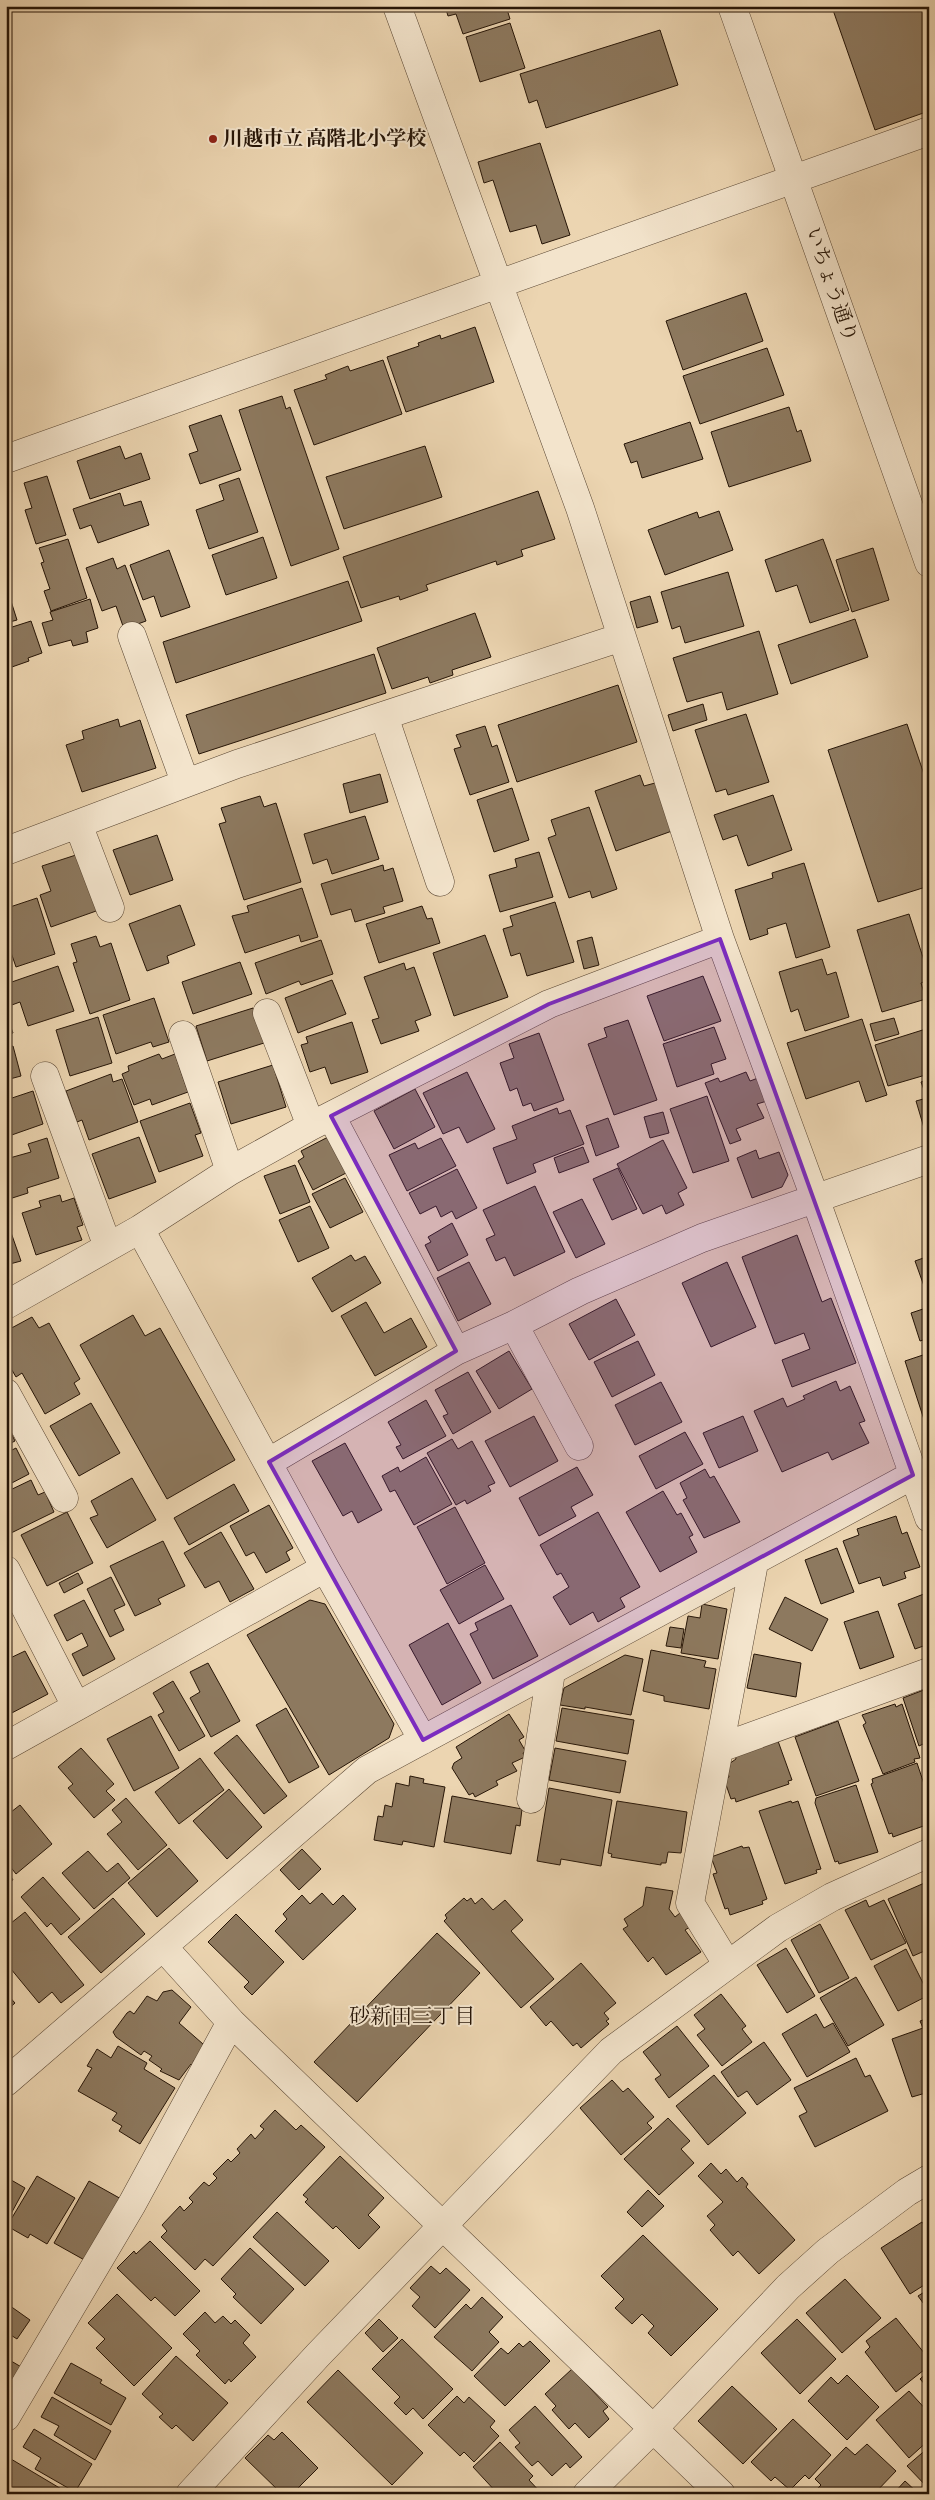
<svg xmlns="http://www.w3.org/2000/svg" width="935" height="2500" viewBox="0 0 935 2500" font-family="'Libre Bodoni','Noto Serif JP',serif">
	<style>
		.building { fill: #8d795f; stroke: #261507 }
		.lines { fill: none; stroke-linecap: round; stroke-linejoin: round }
		.minor-casing { stroke: #584532; stroke-width: 29 }
		.minor { stroke: #f3e4cc; stroke-width: 28 }
		.marked { fill: #7b2cbf; fill-opacity: 0.2; stroke: #7b2cbf; stroke-width: 4; stroke-linejoin: round }
		.poi-dot { fill: #8f2418; stroke: #f3e4cc; stroke-width: 2 }
		.labels { text-anchor: middle; dominant-baseline: central; stroke-width: 4; stroke-linejoin: round; paint-order: stroke }
		.poi-label { font-size: 20px; font-weight: bold; fill: #261507; stroke: #f3e4cc; text-anchor: start }
		.street-label { font-size: 20px; fill: #261507; stroke: #f3e4cc }
		.neighbourhood-label { font-size: 21px; fill: #261507; stroke: #f3e4cc }
	</style>
	<rect width="100%" height="100%" fill="#ecd5b1"/>
	<filter id="stains"><feTurbulence type="fractalNoise" baseFrequency=".004" numOctaves="4"/><feColorMatrix values="0 0 0 0 .2 0 0 0 0 .09 0 0 0 0 .02 0 0 0 .5 -.17"/></filter>
	<radialGradient id="worn" r=".72"><stop offset=".6" stop-color="#630" stop-opacity="0"/><stop offset="1" stop-color="#630" stop-opacity=".3"/></radialGradient>
	<path class="building" d="M445,6H506L510,19L463,34L456,14L448,16Z
		M844,6H929V111L875,130L833,10Z
		M510,23L525,68L480,82L466,37Z
		M660,30L678,85L546,128L537,100L529,103L520,74Z
		M540,143L570,235L542,244L536,225L510,232L493,180L484,183L478,162Z
		M746,293L763,341L683,370L666,321Z
		M475,327L494,382L406,412L387,357L419,346L418,343L440,335L441,339Z
		M767,348L784,395L700,424L683,376Z
		M383,360L402,414L314,445L294,390L327,379L325,375L348,366L350,371Z
		M282,396L286,409L290,407L339,549L291,566L239,410Z
		M789,407L797,432L801,430L811,461L729,487L711,432Z
		M221,415L241,470L200,484L189,454L198,451L189,426Z
		M690,422L703,459L642,478L637,461L631,463L624,444Z
		M120,446L125,459L141,453L150,479L90,499L77,461Z
		M425,446L442,497L344,529L326,477Z
		M47,476L66,535L36,544L25,510L32,508L24,483Z
		M239,478L258,532L209,549L196,510L224,500L219,485Z
		M538,491L555,539L521,550L523,556L497,565L496,561L426,585L428,590L400,600L399,596L361,608L343,557Z
		M120,493L124,506L141,501L149,525L98,543L91,525L80,529L73,509Z
		M719,511L733,550L665,575L648,530L697,512L699,518Z
		M263,537L277,578L226,595L212,555Z
		M68,539L87,598L51,611L44,591L50,589L41,563L44,562L39,548Z
		M823,539L849,610L810,623L797,585L776,592L765,560Z
		M873,548L889,600L852,612L836,560Z
		M169,550L190,607L161,617L154,596L143,600L130,565Z
		M113,558L117,569L125,565L146,621L124,629L116,606L102,611L86,568Z
		M728,572L744,626L685,643L680,626L672,629L661,592Z
		M348,581L362,621L176,683L163,642Z
		M650,596L658,622L637,628L630,602Z
		M10,598L17,620L6,623V599Z
		M90,599L98,628L86,632L88,642L73,646L71,640L49,646L42,623L53,620L50,612Z
		M475,613L491,657L452,670L453,675L430,683L428,677L392,689L377,648Z
		M855,619L868,657L791,684L778,645Z
		M31,621L42,653L28,658L29,661L9,668L6,665V629Z
		M759,631L778,694L727,710L722,692L687,702L673,658Z
		M374,654L386,693L199,754L186,715Z
		M618,685L637,742L517,782L498,725Z
		M703,704L707,720L673,731L668,715Z
		M746,714L769,782L728,795L726,789L716,792L695,730Z
		M118,719L120,727L140,720L156,768L82,792L66,745L84,739L82,731Z
		M907,724L929,789V886L878,902L828,750Z
		M485,726L492,747L497,745L509,782L470,795L454,749L461,747L456,735Z
		M380,774L388,802L350,813L343,784Z
		M640,775L644,786L655,783L672,831L616,851L595,791Z
		M512,788L529,840L494,852L477,800Z
		M773,795L792,850L748,866L737,835L723,840L714,815Z
		M260,796L264,807L276,803L301,882L244,900L219,824L226,822L221,808Z
		M589,807L617,889L592,898L590,891L569,898L548,838L556,835L551,820Z
		M365,816L379,859L332,874L327,859L313,864L304,834Z
		M157,835L173,880L130,895L113,850Z
		M539,852L553,897L500,912L489,875L517,867L515,859Z
		M79,854L99,910L51,927L40,895L51,891L42,866Z
		M804,863L830,947L796,958L786,923L767,929L768,934L750,940L735,890L773,878L772,873Z
		M383,865L384,871L393,868L403,901L383,907L385,913L355,922L351,909L331,915L321,884Z
		M302,888L318,937L301,942L299,935L245,953L232,916L249,912L247,906Z
		M37,898L55,954L16,967L6,938V903H8L10,907Z
		M555,902L574,962L527,976L520,953L511,956L503,929L513,926L510,916Z
		M180,905L195,945L167,956L169,963L147,971L129,924Z
		M422,906L427,919L432,918L440,943L379,963L366,924Z
		M909,914L929,976V980L921,983L926,999L882,1012L857,930Z
		M485,935L508,997L454,1016L433,953Z
		M96,936L100,947L111,943L130,1000L90,1014L73,963L77,962L71,944Z
		M592,937L599,965L584,969L577,941Z
		M321,940L333,974L301,985L299,981L266,994L255,963Z
		M822,959L827,975L836,972L849,1017L805,1031L798,1009L791,1012L779,972Z
		M240,962L252,994L193,1014L182,982Z
		M404,963L406,970L414,967L431,1015L415,1021L419,1031L381,1044L372,1020L379,1018L364,977Z
		M58,966L74,1011L28,1026L20,1002L9,1006L6,997V984Z
		M703,976L721,1021L664,1041L647,996Z
		M332,980L346,1014L298,1033L285,998Z
		M154,998L169,1042L153,1047L151,1042L116,1054L103,1015Z
		M253,1008L264,1043L207,1061L196,1026Z
		M6,1014L13,1033L6,1035Z
		M98,1017L112,1063L70,1076L56,1030Z
		M894,1018L899,1034L875,1041L870,1024Z
		M862,1019L887,1095L866,1102L859,1081L806,1099L787,1043Z
		M628,1020L657,1100L614,1115L588,1044L607,1037L604,1028Z
		M352,1022L368,1072L331,1084L325,1067L310,1072L301,1045L308,1043L306,1037Z
		M714,1027L726,1059L711,1064L714,1074L677,1087L663,1044Z
		M929,1028V1074L888,1086L875,1045Z
		M539,1033L564,1100L534,1111L531,1103L523,1106L517,1088L510,1091L500,1063L514,1058L509,1044Z
		M13,1046L21,1076L6,1080V1048Z
		M159,1054L162,1059L175,1054L188,1092L152,1105L150,1099L134,1105L122,1074L129,1071L128,1066Z
		M273,1065L286,1107L231,1124L218,1082Z
		M467,1072L495,1129L467,1143L459,1127L443,1134L423,1093Z
		M746,1072L750,1081L758,1078L767,1101L757,1104L764,1118L736,1129L741,1140L730,1144L705,1083L718,1078L720,1082Z
		M111,1074L113,1082L122,1079L138,1122L89,1140L82,1120L77,1122L66,1091Z
		M929,1079V1137L927,1138L916,1101L927,1098L921,1082Z
		M415,1089L435,1127L394,1149L374,1111Z
		M33,1091L43,1124L6,1137V1100Z
		M707,1096L729,1161L693,1173L670,1109Z
		M190,1103L201,1133L195,1135L203,1156L159,1172L140,1121Z
		M557,1108L559,1114L570,1110L584,1144L533,1164L536,1172L507,1184L493,1148L517,1139L512,1126Z
		M663,1112L669,1133L650,1138L644,1117Z
		M608,1118L619,1147L596,1156L586,1126Z
		M330,1136L348,1172L313,1190L298,1161L304,1157L301,1151Z
		M139,1137L156,1182L109,1199L92,1154Z
		M47,1138L59,1178L27,1188L28,1193L6,1200V1159L31,1152L28,1144Z
		M441,1138L456,1166L407,1191L389,1155L415,1143L418,1149Z
		M663,1140L687,1188L678,1193L684,1205L666,1214L662,1205L643,1214L617,1164Z
		M583,1147L589,1162L559,1173L554,1158Z
		M756,1150L759,1159L779,1152L788,1175L782,1187L752,1198L737,1158Z
		M295,1165L310,1202L280,1214L264,1176Z
		M618,1168L637,1209L612,1220L593,1179Z
		M457,1169L477,1208L456,1219L452,1211L441,1217L436,1206L420,1214L409,1193Z
		M345,1178L363,1212L330,1228L312,1194Z
		M535,1186L565,1252L514,1276L505,1257L496,1261L486,1239L495,1235L483,1210Z
		M60,1195L62,1202L74,1198L83,1225L77,1227L82,1240L36,1255L22,1213L41,1207L39,1201Z
		M582,1199L605,1244L576,1258L553,1212Z
		M310,1206L329,1248L298,1262L279,1220Z
		M452,1223L468,1255L438,1271L425,1245L431,1242L428,1237Z
		M8,1224L21,1261L6,1265V1225Z
		M797,1235L822,1302L831,1298L856,1363L792,1387L782,1360L810,1349L804,1333L775,1344L742,1257Z
		M351,1255L355,1261L365,1256L381,1283L332,1312L312,1278Z
		M929,1256V1300L915,1261Z
		M469,1262L491,1304L458,1321L437,1278Z
		M727,1262L756,1327L711,1347L682,1283Z
		M616,1299L635,1335L589,1360L569,1324Z
		M366,1302L384,1333L411,1318L427,1347L375,1376L341,1316Z
		M929,1307V1338L920,1341L911,1313Z
		M133,1315L145,1336L160,1328L235,1460L167,1499L80,1345Z
		M32,1317L39,1328L49,1323L80,1379L74,1383L80,1394L45,1414L22,1373L16,1377L6,1360V1331Z
		M638,1341L655,1375L612,1397L594,1362Z
		M509,1351L532,1389L499,1409L476,1371Z
		M929,1353V1432H928L905,1361Z
		M468,1372L491,1412L453,1434L443,1416L448,1414L435,1390Z
		M836,1381L840,1391L850,1386L865,1421L859,1423L869,1443L832,1460L828,1452L782,1472L754,1411L783,1398L787,1407L805,1399L803,1396Z
		M661,1382L682,1422L635,1445L615,1405Z
		M426,1400L446,1436L403,1459L396,1447L401,1445L388,1422Z
		M91,1403L120,1453L79,1476L50,1426Z
		M534,1416L558,1461L510,1487L485,1441Z
		M743,1416L758,1451L719,1468L703,1433Z
		M7,1425L15,1441L7,1445L6,1444Z
		M685,1432L703,1464L656,1489L639,1456Z
		M452,1439L458,1449L472,1441L495,1483L488,1486L491,1491L467,1504L465,1500L456,1505L427,1453Z
		M345,1443L382,1510L358,1523L352,1511L343,1516L312,1461Z
		M16,1448L29,1474L6,1486V1453Z
		M426,1457L452,1504L414,1525L395,1490L390,1492L382,1476L398,1467L400,1472Z
		M577,1467L593,1495L571,1507L576,1516L539,1536L519,1498Z
		M705,1469L710,1478L714,1476L740,1522L704,1538L683,1500L687,1498L680,1483Z
		M132,1478L156,1520L107,1548L90,1518L98,1515L91,1501Z
		M31,1480L38,1495L45,1492L54,1512L9,1534L6,1529V1492Z
		M234,1484L249,1511L189,1545L174,1518Z
		M663,1491L677,1515L681,1513L693,1535L689,1537L697,1552L660,1572L626,1512Z
		M269,1505L293,1548L286,1552L290,1560L266,1573L254,1552L246,1556L230,1526Z
		M455,1507L485,1563L447,1584L417,1527Z
		M67,1512L93,1563L47,1586L21,1535Z
		M598,1512L640,1587L620,1598L625,1607L598,1622L593,1612L570,1625L553,1597L569,1587L561,1573L557,1575L540,1545Z
		M896,1516L902,1534L907,1532L920,1567L904,1572L906,1578L883,1586L880,1577L859,1584L843,1541L859,1535L857,1529Z
		M221,1532L254,1589L230,1602L219,1581L205,1588L184,1553Z
		M163,1541L185,1586L158,1599L161,1604L135,1616L110,1566Z
		M837,1548L854,1592L821,1604L805,1560Z
		M485,1565L504,1599L459,1624L440,1590Z
		M78,1573L83,1583L64,1593L59,1583Z
		M111,1577L125,1605L114,1610L124,1630L110,1637L87,1589Z
		M929,1592V1644L915,1649L898,1604Z
		M785,1597L828,1619L812,1651L769,1629Z
		M84,1600L115,1659L83,1676L72,1654L88,1646L82,1633L67,1641L54,1615Z
		M310,1600L325,1604L394,1724L389,1738L329,1775L247,1635Z
		M702,1604L727,1609L718,1659L681,1653L688,1616L700,1618Z
		M511,1605L538,1656L493,1679L470,1634L478,1630L475,1623Z
		M878,1611L894,1657L860,1669L844,1622Z
		M448,1623L481,1683L442,1705L409,1645Z
		M670,1627L684,1629L681,1648L666,1646Z
		M651,1650L706,1661L704,1667L716,1669L709,1709L664,1701V1696L643,1691Z
		M25,1651L48,1694L6,1716V1660Z
		M754,1654L801,1663L796,1697L747,1688Z
		M625,1655L643,1659L631,1715L585,1707V1709L560,1705L564,1688Z
		M208,1663L240,1721L211,1737L190,1698L200,1692L190,1672Z
		M173,1681L205,1736L179,1751L158,1715L164,1712L153,1693Z
		M929,1688V1745L924,1747L923,1744L919,1746L903,1698Z
		M895,1704L896,1707L902,1704L920,1758L914,1759L915,1762L883,1774L863,1725L866,1723L862,1715Z
		M286,1708L319,1767L289,1783L256,1725Z
		M562,1708L634,1720L628,1754L556,1741Z
		M509,1714L524,1737L519,1740L526,1752L523,1753L525,1757L512,1763L517,1771L496,1781L498,1785L475,1797L473,1793L469,1795L452,1768L454,1763L462,1758L456,1747Z
		M151,1716L179,1768L134,1791L107,1739Z
		M838,1721L859,1781L816,1796L795,1737Z
		M237,1735L287,1796L264,1814L214,1753Z
		M778,1741L792,1780L788,1781L789,1784L736,1802L735,1798L731,1799L724,1779L729,1777L726,1766L736,1759L735,1755Z
		M81,1748L114,1784L106,1791L115,1800L94,1818L68,1788L73,1784L58,1767Z
		M555,1748L626,1761L620,1793L549,1780Z
		M200,1758L224,1790L179,1824L155,1792Z
		M917,1763L929,1799V1824L893,1837L892,1833L889,1834L871,1784L873,1783L872,1779Z
		M929,1766V1785L924,1773L928,1772L926,1767Z
		M410,1776L424,1779L423,1783L445,1787L434,1847L403,1841L402,1845L374,1840L378,1816L383,1817L385,1805L392,1807L396,1783L409,1786Z
		M856,1785L878,1852L839,1864L838,1861L835,1862L815,1803L816,1798Z
		M549,1788L612,1800L601,1866L561,1859L560,1865L537,1861Z
		M229,1789L262,1827L227,1859L193,1821Z
		M452,1796L522,1809L520,1826L516,1825L511,1854L444,1842Z
		M126,1798L167,1845L138,1870L107,1834L122,1822L112,1810Z
		M617,1801L687,1812L681,1853L668,1852L666,1863H661V1865L611,1857L612,1854L608,1853Z
		M791,1801L792,1803L798,1801L821,1869L816,1870L817,1873L785,1884L759,1811Z
		M20,1805L52,1844L16,1874L6,1861L8,1857L6,1854V1816Z
		M742,1846L743,1848L749,1847L767,1899L762,1901L763,1904L730,1915L728,1908L725,1909L713,1874L717,1873L711,1857Z
		M169,1848L198,1881L157,1917L128,1883Z
		M302,1849L321,1869L299,1890L280,1870Z
		M88,1851L107,1872L118,1863L130,1878L94,1909L62,1873Z
		M6,1868L13,1880L6,1883Z
		M43,1877L80,1919L61,1935L51,1923L47,1927L21,1897Z
		M929,1881V1949L913,1956L888,1899Z
		M646,1887L673,1891L669,1909L675,1917L680,1913L690,1927L685,1930L701,1952L666,1975L653,1957L648,1962L623,1929L628,1926L624,1919L643,1906Z
		M322,1893L333,1905L343,1895L356,1909L303,1960L275,1931L287,1919L283,1914L302,1895L310,1904Z
		M113,1898L145,1934L101,1973L68,1937Z
		M464,1898L467,1901L471,1898L475,1904L482,1898L493,1910L505,1900L523,1920L511,1931L554,1979L521,2008L444,1921L447,1918L445,1915Z
		M866,1900L869,1907L884,1900L906,1943L871,1960L845,1910Z
		M25,1912L84,1985L61,2003L52,1992L39,2003L6,1963V1927Z
		M236,1914L284,1962L252,1995L244,1987L249,1982L208,1942Z
		M820,1924L849,1978L819,1993L791,1940Z
		M437,1933L480,1973L357,2102L314,2062Z
		M786,1948L815,1996L787,2013L757,1965Z
		M906,1949L929,1995L898,2011L874,1966Z
		M581,1963L616,2003L604,2013L609,2019L606,2021L609,2024L581,2048L577,2043L573,2046L551,2021L546,2026L530,2007Z
		M856,1977L884,2025L848,2046L820,1998Z
		M172,1990L191,2007L179,2023L203,2044L202,2050L193,2062L195,2064L193,2066L191,2064L179,2080L160,2071L162,2069L149,2060L152,2056L144,2051L141,2055L116,2037L113,2032L127,2013L130,2011L134,2014L147,1996L157,2001L163,1992Z
		M6,1993L15,2003L6,2011Z
		M721,1994L746,2026L742,2029L752,2042L722,2066L697,2035L705,2029L694,2015Z
		M816,2014L824,2028L833,2023L850,2052L807,2077L782,2034Z
		M929,2018V2092L912,2097L892,2039L923,2028L920,2021Z
		M677,2026L709,2066L669,2098L655,2079L661,2075L643,2052Z
		M764,2042L791,2080L757,2105L747,2091L738,2097L721,2072Z
		M118,2046L147,2063L144,2069L175,2088L140,2144L119,2131L122,2126L112,2120L117,2113L78,2091L92,2068L87,2066L97,2049L111,2058Z
		M856,2058L865,2077L870,2075L888,2111L815,2147L799,2116L807,2112L794,2088Z
		M714,2075L746,2113L708,2145L676,2106Z
		M612,2080L623,2092L628,2088L654,2117L647,2123L652,2128L621,2155L580,2108Z
		M275,2110L296,2130L301,2125L325,2147L213,2266L205,2259L195,2270L161,2237L167,2231L162,2225L180,2206L184,2211L193,2202L189,2198L204,2182L209,2186L217,2178L213,2174L228,2159L231,2162L240,2153L237,2149L251,2134L255,2139L264,2129L260,2126Z
		M668,2118L690,2141L681,2149L694,2163L659,2195L624,2159Z
		M340,2156L384,2198L368,2215L380,2227L359,2249L336,2226L333,2229L305,2202L308,2199L303,2195Z
		M711,2163L721,2174L726,2169L737,2182L742,2177L748,2184L746,2187L795,2240L759,2274L738,2251L733,2256L710,2230L715,2225L707,2216L723,2202L698,2176Z
		M37,2176L75,2198L47,2244L30,2234L28,2238L7,2226Z
		M6,2177L25,2188L6,2223Z
		M89,2181L123,2200L88,2262L54,2243Z
		M648,2190L664,2206L642,2227L627,2212Z
		M277,2212L329,2261L305,2286L253,2237Z
		M922,2222L929,2232V2282L910,2294L881,2248Z
		M643,2235L718,2309L671,2356L648,2333L654,2326L642,2314L632,2324L615,2308L624,2299L601,2276Z
		M150,2241L200,2291L175,2316L155,2297L151,2301L117,2268L134,2251L136,2254Z
		M250,2248L294,2289L261,2324L233,2297L236,2294L221,2279Z
		M431,2266L440,2274L446,2268L470,2290L435,2328L412,2306L420,2297L410,2288Z
		M845,2279L881,2318L842,2353L806,2313Z
		M929,2289V2311L918,2296Z
		M117,2294L172,2348L134,2386L96,2348L105,2339L88,2323Z
		M482,2297L503,2317L489,2332L499,2342L472,2371L434,2337L466,2304L471,2309Z
		M6,2303L30,2320L17,2339L6,2332Z
		M205,2312L215,2323L223,2316L231,2324L235,2320L250,2335L243,2343L256,2357L231,2382L229,2379L225,2384L196,2355L200,2351L183,2334Z
		M896,2318L929,2359V2366L896,2392L865,2352L870,2347L866,2341Z
		M379,2319L398,2338L383,2352L365,2333Z
		M797,2319L836,2359L800,2394L761,2353Z
		M402,2339L453,2389L423,2419L413,2408L406,2415L394,2403L400,2397L372,2369Z
		M530,2341L550,2361L505,2406L474,2376L501,2348L508,2354L519,2343L523,2347Z
		M176,2356L228,2403L193,2441L176,2425L172,2429L159,2417L163,2414L142,2394Z
		M6,2358L23,2368L6,2394Z
		M71,2363L102,2380L100,2383L126,2398L111,2425L54,2393Z
		M572,2369L608,2407L603,2411L609,2419L589,2438L575,2423L569,2429L552,2410L556,2406L545,2394Z
		M338,2370L423,2453L392,2485L307,2402Z
		M929,2371V2389L920,2379Z
		M847,2375L879,2407L847,2440L808,2401L831,2377L838,2384Z
		M732,2386L777,2429L743,2464L698,2421Z
		M909,2391L929,2413V2440L909,2458L876,2420Z
		M457,2396L464,2403L469,2397L495,2421L490,2427L499,2436L474,2462L464,2452L460,2456L428,2425Z
		M52,2397L111,2431L95,2460L54,2435L59,2426L41,2417Z
		M535,2406L582,2457L570,2468L566,2463L552,2476L538,2461L532,2466L515,2447L520,2443L509,2430Z
		M793,2419L831,2455L809,2479L805,2475L790,2490L775,2477L771,2481L751,2462Z
		M34,2429L92,2464L75,2492L35,2469L41,2458L23,2447Z
		M282,2432L318,2468L292,2494H282L245,2458L268,2435L274,2440Z
		M500,2442L533,2476L529,2480L542,2494H498L473,2467Z
		M867,2444L896,2471L874,2494H818L815,2491L821,2485L815,2479L846,2447L855,2455Z
		M929,2447V2489L907,2466Z
		M11,2459L68,2493V2494H6V2461L9,2463Z
		M905,2481L919,2494H893Z"/>
	<g class="lines">
		<g class="minor-casing">
			<path id="minor" d="M397,6L580,508L720,939L815,1198L929,1518
				M732,6L929,563
				M6,459L929,131
				M132,636L185,782
				M384,716L440,882
				M78,824L110,908
				M6,851L237,764L622,637
				M267,1013L311,1126
				M183,1035L230,1171
				M45,1076L108,1247
				M331,1116L456,1351
				M140,1229L325,1568L423,1740
				M6,1305L140,1229L230,1171L311,1126L549,1004L720,939
				M514,1325L579,1446
				M6,1393L64,1498
				M269,1462L456,1351L514,1325L580,1291L702,1238L929,1159
				M6,1570L76,1706
				M6,1746L325,1568
				M720,1748L929,1672
				M531,1799L551,1672
				M164,1948L231,2022L721,2494
				M727,1964L690,1903L754,1563
				M6,2082L367,1770L913,1475
				M6,2417L132,2204L231,2022
				M190,2494L318,2355L611,2051L778,1928L832,1897L929,1853
				M587,2494L654,2428L788,2287L828,2251L907,2192L929,2179"/>
		</g>
		<use href="#minor" class="minor"/>
	</g>
	<path class="marked" d="M720,939L913,1475L423,1740L269,1462L456,1351L331,1116L549,1004Z"/>
	<circle class="poi-dot" cx="213" cy="139" r="5"/>
	<g class="labels">
		<g class="poi-label">
			<text x="223" y="139">川越市立 高階北小学校</text>
		</g>
		<g class="street-label">
			<text transform="translate(831 285) rotate(71)">いちょう通り</text>
		</g>
		<g class="neighbourhood-label">
			<text x="412" y="2017">砂新田三丁目</text>
		</g>
	</g>
	<rect width="935" height="2500" fill="none" stroke="#ecd5b1" stroke-width="25"/>
	<rect x="8" y="8" width="920" height="2485" fill="none" stroke="#261507" stroke-width="2.5"/>
	<rect x="12" y="12" width="910" height="2475" fill="none" stroke="#261507"/>
	<rect width="100%" height="100%" filter="url(#stains)"/>
	<rect width="100%" height="100%" fill="url(#worn)"/>
</svg>
